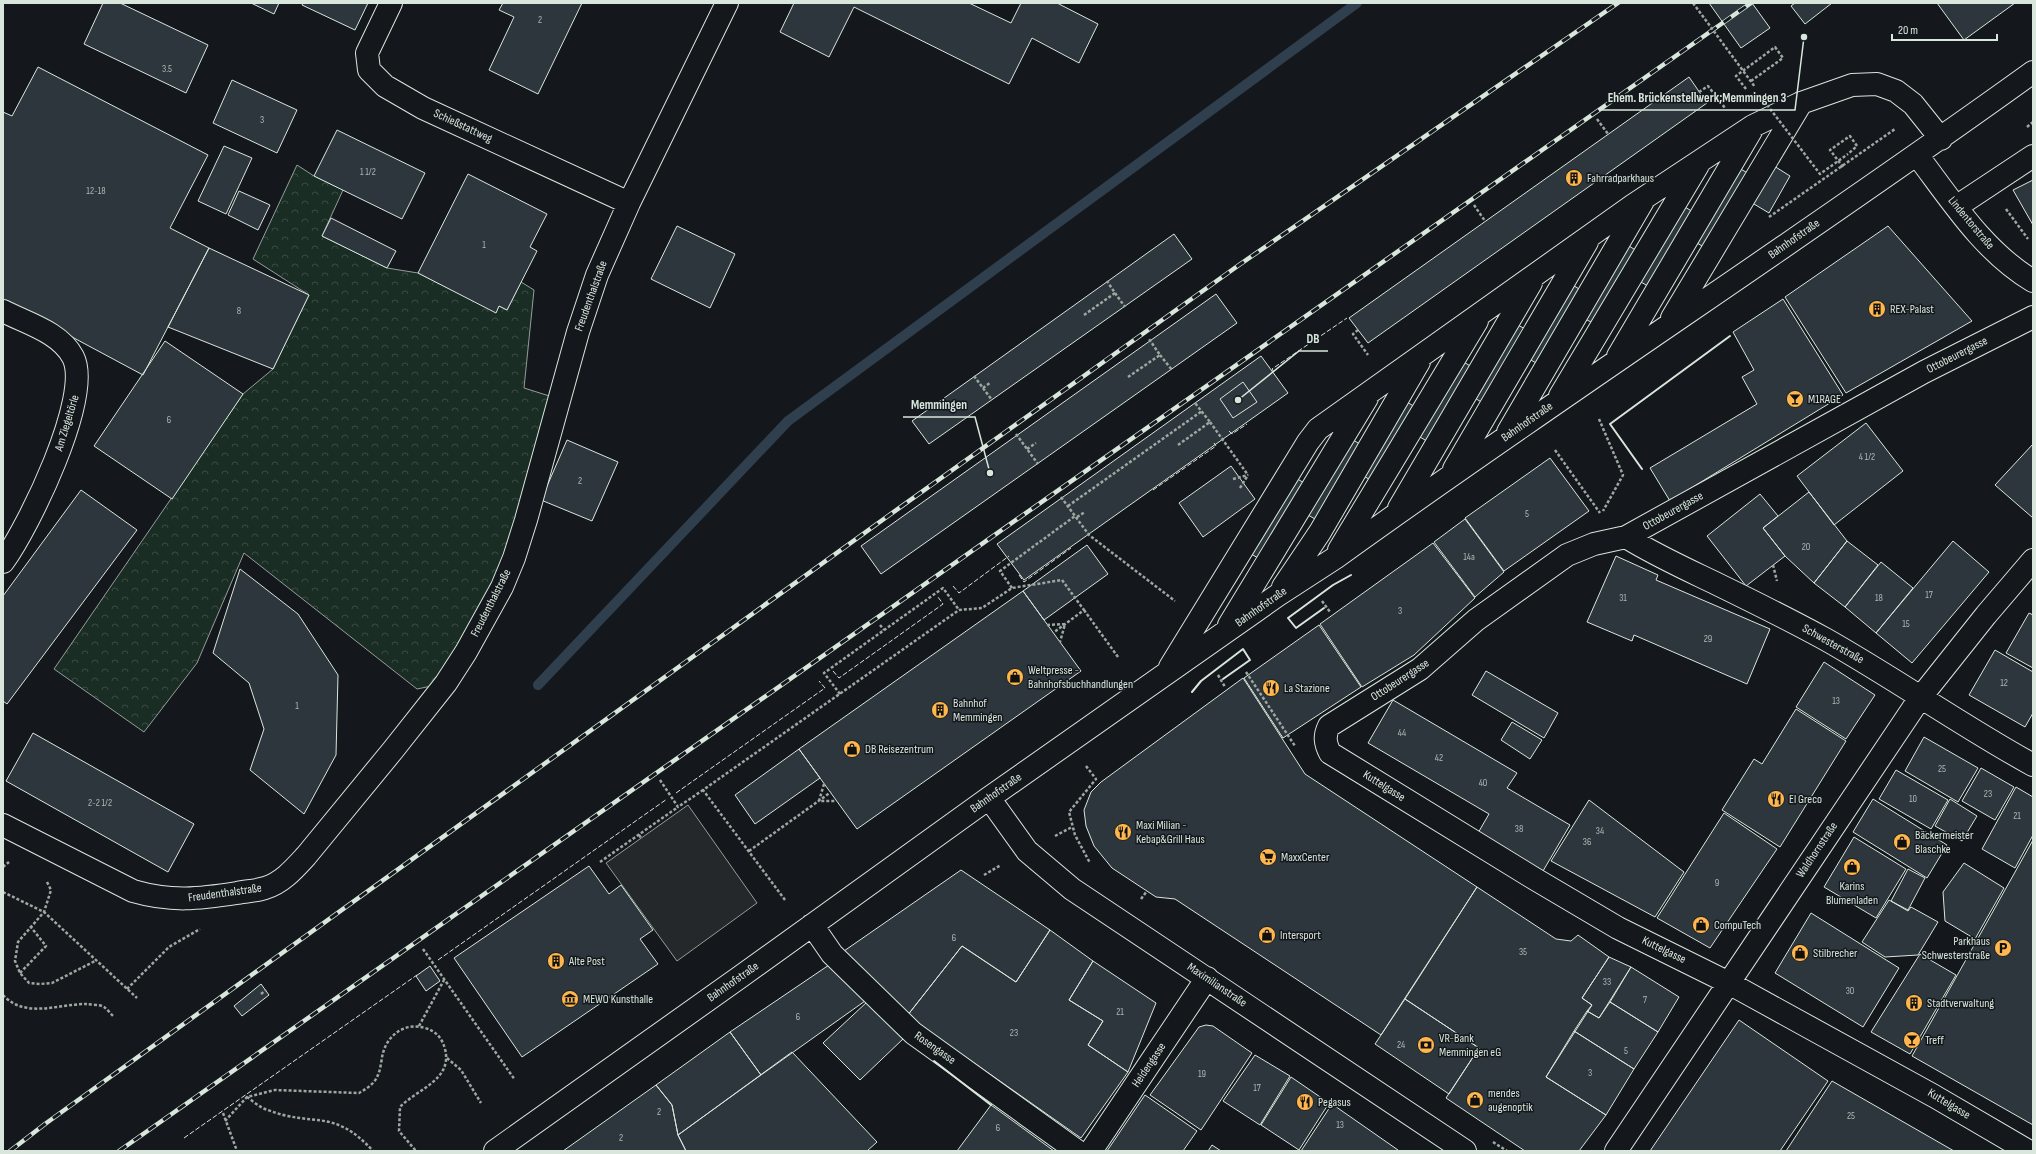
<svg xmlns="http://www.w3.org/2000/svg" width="2036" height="1154" viewBox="0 0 2036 1154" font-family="'Sofia Sans Condensed',sans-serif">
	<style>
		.forest { fill: url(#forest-crowns); stroke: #939e99 }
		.parking { fill: #24282b; stroke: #939e99 }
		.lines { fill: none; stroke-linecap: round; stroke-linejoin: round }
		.stream { stroke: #2f3f4d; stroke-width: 10 }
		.building { fill: #2c363c; stroke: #d8e6dc }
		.minor-casing { stroke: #d8e6dc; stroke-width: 24 }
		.path { stroke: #9da8a2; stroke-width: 2.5; stroke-dasharray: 3 2; stroke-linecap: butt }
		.minor { stroke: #14181c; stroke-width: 22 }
		.rail-casing { stroke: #d8e6dc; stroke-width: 4.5 }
		.rail { stroke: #14181c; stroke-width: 3; stroke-dasharray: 9; stroke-linecap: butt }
		.path-bridge { stroke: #9da8a2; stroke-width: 2.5; stroke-dasharray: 3 2; stroke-linecap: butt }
		.fence { stroke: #d8e6dc; stroke-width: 1; stroke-dasharray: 5 2; stroke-linecap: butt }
		.wall { stroke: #d8e6dc; stroke-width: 2 }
		.labels { text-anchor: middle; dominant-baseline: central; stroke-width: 3; stroke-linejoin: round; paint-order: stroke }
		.number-label { font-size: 10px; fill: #adbab4 }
		.street-label { font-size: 12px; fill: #d8e6dc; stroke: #14181c }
		.poi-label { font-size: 12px; fill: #d8e6dc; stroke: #14181c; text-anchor: start }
		.leader { fill: none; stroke: #d8e6dc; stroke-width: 1.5 }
		.callout-dot { fill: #d8e6dc; stroke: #14181c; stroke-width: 1.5 }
		.callout-label { font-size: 13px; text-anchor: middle; font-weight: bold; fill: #d8e6dc; stroke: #14181c; stroke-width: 3; stroke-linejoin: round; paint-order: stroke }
	</style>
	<defs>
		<pattern id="forest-crowns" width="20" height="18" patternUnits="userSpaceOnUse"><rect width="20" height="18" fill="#1a2d24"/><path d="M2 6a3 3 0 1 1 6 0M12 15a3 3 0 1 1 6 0" fill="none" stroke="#3b4b43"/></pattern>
	</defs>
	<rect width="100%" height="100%" fill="#14181c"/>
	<path class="forest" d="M297,165L314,176L343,190L322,236L387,268L418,273L496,312L499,306L507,310L521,282L534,290L524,388L559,399L526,520L446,683L417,689L244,553L197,663L144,732L54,669L243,394L273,369L309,295L253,259Z"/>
	<path class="parking" d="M688,805L757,903L677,961L606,863Z"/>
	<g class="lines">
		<path class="stream" d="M538,685L788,421L1357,3"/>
	</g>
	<path class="building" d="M103,3H120L208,45L186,93L84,44Z
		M251,3H279L274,14Z
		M303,3H368L355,30L302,5Z
		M503,3H582L538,94L489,70L514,17L499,10Z
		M794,3H969L1011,23L1021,3H1057L1098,24L1079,63L1032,38L1009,84L854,7L829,57L780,32Z
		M1709,3H1752L1770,28L1741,48Z
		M1795,3H1832L1805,24L1791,6Z
		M1937,3H2015L1964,40Z
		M38,67L208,155L170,228L209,248L143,375L3,300V112L12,116Z
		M1689,77L1707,103L1368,343L1349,318Z
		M232,80L297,110L277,153L213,123Z
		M337,130L425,173L402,219L314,176Z
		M224,146L252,158L226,214L198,201Z
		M1766,161L1790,176L1769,213L1744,198L1712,252L1687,237L1655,290L1632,277L1602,328L1578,315L1546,369L1521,354L1490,407L1466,393L1435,446L1410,431L1379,485L1355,471L1324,524L1299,510L1267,563L1244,550L1291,475L1314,489L1345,435L1368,449L1399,397L1423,412L1455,357L1479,371L1509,320L1534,334L1566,281L1589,295L1621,241L1645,256L1677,202L1701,217L1732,164L1756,178Z
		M468,174L547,214L530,247L537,251L507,310L499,306L496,313L418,273Z
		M2033,180V225L2013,190Z
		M239,191L270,205L258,230L228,215Z
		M331,218L396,251L387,268L322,236Z
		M677,226L735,254L710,308L651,279Z
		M1888,226L1972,321L1846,393L1785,297Z
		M1174,234L1192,259L929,444L912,421Z
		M209,248L309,295L273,369L168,327Z
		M1216,294L1237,323L881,574L861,546Z
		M1783,299L1843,395L1670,501L1650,468L1757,404L1742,377L1754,370L1733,332Z
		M165,341L243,394L172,499L94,446Z
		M1261,356L1288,393L1024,580L997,544Z
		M1243,382L1257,402L1233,418L1220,399Z
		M1866,423L1903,471L1834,525L1797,476Z
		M567,440L618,462L592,521L541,500Z
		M2033,444V518L1995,485Z
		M1550,458L1589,511L1504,571L1465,518Z
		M1231,466L1255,499L1203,537L1179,503Z
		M81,490L137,530L7,704L3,701V596Z
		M1809,492L1847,541L1814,583L1785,556L1763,528Z
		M1760,494L1778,516L1763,528L1785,556L1746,586L1707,536Z
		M1465,519L1504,572L1475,597L1434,542Z
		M1847,541L1878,565L1845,607L1814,583Z
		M1953,541L1989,572L1912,663L1876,633Z
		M1433,543L1475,598L1414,655L1362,687L1320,624Z
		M1087,545L1108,574L1044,620L1023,591Z
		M1616,556L1658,575L1656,580L1770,629L1747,684L1634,635L1632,641L1587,622Z
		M1881,562L1913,588L1876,633L1845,607Z
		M240,569L298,614L338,675L336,755L304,814L250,770L264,729L249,683L213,653Z
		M1023,591L1081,671L857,829L799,749Z
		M2029,613L2033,615V668L2006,653Z
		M1319,625L1361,687L1283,738L1244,678Z
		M1995,650L2033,672V713L2025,727L1969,695Z
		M1824,662L1875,695L1846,739L1796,707Z
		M1486,671L1558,713L1544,738L1472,695Z
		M1243,678L1305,774L1477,887L1381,1035L1175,899L1156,897L1112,868L1094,846L1086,826L1084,810L1091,792L1101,782Z
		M1393,700L1517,773L1507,788L1570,825L1543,871L1478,833L1489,814L1368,743Z
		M1796,709L1846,741L1780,847L1722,810L1754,759L1762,764Z
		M1512,722L1542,740L1530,759L1501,740Z
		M33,733L194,824L168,872L6,781Z
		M1924,737L1978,768L1958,802L1905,771Z
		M799,749L820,778L755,824L735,795Z
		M1981,768L2014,787L1995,820L1962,801Z
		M1896,770L1948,800L1931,829L1879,799Z
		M2016,787L2033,797V835L2015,868L1982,849Z
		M1873,799L1947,845L1927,878L1853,832Z
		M1950,799L1977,816L1962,841L1935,826Z
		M1589,800L1684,872L1655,917L1551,861Z
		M1724,813L1777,849L1710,948L1657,918Z
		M1854,837L1906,869L1876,918L1824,887Z
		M2033,840V1125L1912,1056Z
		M1964,863L2004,888L1975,939L1945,921L1943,892Z
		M589,866L609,894L621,885L653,930L640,939L658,964L522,1057L454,958Z
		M1908,869L1925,878L1908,910L1891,901Z
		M961,870L1050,930L1016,982L962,946L907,1016L844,951Z
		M1477,887L1556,939L1571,941L1578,935L1609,957L1582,998L1592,1005L1546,1077L1606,1115L1579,1151H1525L1446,1098L1479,1048L1405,999Z
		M1889,900L1908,911L1911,907L1938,922L1918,955L1885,957L1862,942Z
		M1811,913L1899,968L1863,1027L1775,973Z
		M1050,930L1093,961L1069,1000L1103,1021L1088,1045L1128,1072L1081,1138L907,1016L962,946L1016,982Z
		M1920,954L1956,975L1910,1054L1871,1032Z
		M1609,957L1631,967L1599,1018L1587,1011L1592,1005L1582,998Z
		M1093,961L1156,1003L1128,1072L1088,1045L1103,1021L1069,1000Z
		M829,965L865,1001L761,1075L730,1032Z
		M430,966L440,981L426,991L416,976Z
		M1631,967L1679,997L1658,1032L1610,1002Z
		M261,984L269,995L242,1016L234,1006Z
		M1405,999L1479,1048L1449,1094L1375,1044Z
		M867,1002L904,1038L860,1080L823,1043Z
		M1610,1002L1658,1032L1634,1069L1574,1031L1587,1011L1599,1018Z
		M1739,1020L1828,1081L1780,1151H1650Z
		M1206,1025L1213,1026L1252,1053L1201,1130L1150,1095L1199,1027Z
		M1574,1031L1634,1069L1606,1115L1546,1077Z
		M730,1032L761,1075L678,1135L672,1105L656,1085Z
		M792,1052L877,1142L867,1151H686L678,1135Z
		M1255,1055L1290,1076L1260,1125L1223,1101Z
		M1291,1077L1329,1103L1299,1150L1261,1125Z
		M1832,1081L1954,1151H1786Z
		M656,1085L672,1105L678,1135L686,1151H563Z
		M1145,1095L1197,1131L1183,1151H1107Z
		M1332,1104L1398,1150L1397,1151H1301Z
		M991,1105L1054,1151H957Z
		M1212,1145L1221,1151H1208Z"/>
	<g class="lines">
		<g class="minor-casing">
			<path id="minor" d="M391,3L367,53L369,70L385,86L423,108L629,203
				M1917,155C1952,201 1983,251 2033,281
				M1956,207L2033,156
				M3,311C26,323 60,332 73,357C93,396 28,528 3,562
				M1672,318L1801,103
				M1618,356L1751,131
				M1560,396L1698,165
				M1508,432L1643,201
				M1454,469L1587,242
				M1399,508L1531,283
				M1626,537C1655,555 1686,569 1717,584C1754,602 1790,620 1825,639C1896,679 1962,726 2033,765
				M1339,550L1477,321
				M1283,587L1320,532L1419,362
				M1229,625L1367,398
				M1170,667L1308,442L1318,429L1632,206L1753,126L1801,103L1852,85L1877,84L1896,91L1913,104L1941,139
				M989,798L1027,851L1072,889L1465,1151
				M3,825L133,891C171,902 199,899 237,893C246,891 256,891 265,888C282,883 294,869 306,856L393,750L446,683L466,652L502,587L514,558L526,520L578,332L597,275L629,203L727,3
				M812,925L832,954L913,1033L1077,1151
				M495,1151L740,977L989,798L1278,595L1335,558C1565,392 1803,238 2033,72
				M1091,1151L1207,978
				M1616,1151L1920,698L1986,615L2033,560
				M2028,1151L1934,1096L1727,982L1618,928L1535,879L1330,753C1325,743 1324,736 1329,726L1420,669L1476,620L1567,555L1594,544L1626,537L1924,372L2033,317"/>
		</g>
		<path class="path" d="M1746,89L1736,76L1775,47L1783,58L1751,81
			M1699,92L1708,86L1725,108
			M1597,119L1608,134
			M2027,127L2033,122
			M1843,167L1830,150L1850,136L1857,146L1848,154
			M1474,205L1485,221
			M2006,209L2028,239
			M1769,217L1895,129
			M1115,293L1125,307
			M1084,315L1115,293L1107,281
			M1358,330L1353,334L1368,355
			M1160,355L1172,370
			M974,376L992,400
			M1128,377L1160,355L1149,339
			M983,388L991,382
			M1599,419L1623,475L1603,511
			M1210,422L1248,475
			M1016,434L1038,464
			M1178,445L1210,422L1195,403
			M1027,449L1036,443
			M1555,450L1600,513
			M1233,479L1248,475
			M1240,488L1248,475
			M1061,497L1089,535L1175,601
			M1068,506L1202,411
			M1077,517L1085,512
			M1773,565L1777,581
			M1012,588L1000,571L1075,516
			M1322,601L1330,612
			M1084,610L1118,657
			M880,625L884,630
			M1047,625L1065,624L1060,642
			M1246,672L1295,746
			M1218,675L1225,687
			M840,694L824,673L943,588L959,610
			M1086,766L1096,779L1069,812L1075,835L1090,863
			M660,780L678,807L703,790
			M824,784L819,801H836
			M639,835L642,839
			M1055,836L1072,827
			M749,851L831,792
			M600,862L678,807
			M3,867L9,862
			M984,875L1001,865
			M47,882L51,890L44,912L18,942L15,961L20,973L29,983L40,984L52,983L97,960
			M3,892L44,912L137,998
			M1141,899L1147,891
			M785,900L703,790L959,610L982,608L1012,588L1062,580L1084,610L1053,633
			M423,949L515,1080
			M20,973L46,946L30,926
			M127,989L169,947L200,929
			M261,994L266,990
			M3,995C25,1019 58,1004 86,1004C91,1005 99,1004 104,1007C107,1009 110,1013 113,1016
			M419,1026L444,980
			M447,1058L461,1070L481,1103
			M247,1097C253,1101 260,1108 268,1110C314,1128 333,1107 373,1151
			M223,1113L237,1151
			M225,1121L247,1097L275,1090L359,1093C366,1089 374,1084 377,1077C381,1070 381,1060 383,1053C388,1034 406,1022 425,1028C436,1031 442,1038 445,1049C453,1080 417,1089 400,1107L399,1131L416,1151
			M1493,1142L1507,1151"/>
		<use href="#minor" class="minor"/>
		<g class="rail-casing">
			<path id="rail" d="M10,1151L45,1124L888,516L1239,265L1618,3
				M119,1151L1751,3"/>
		</g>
		<use href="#rail" class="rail"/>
		<path class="path-bridge" d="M1693,3L1755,87
			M1761,97L1820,174L1848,154"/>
		<path class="fence" d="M1274,372L1272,369L1347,318
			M1229,431L1232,434L1247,424
			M1153,490L1216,446L1214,443
			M1019,575L1024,582L1071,548
			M953,586L959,593L1009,556
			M833,671L839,678L943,604L938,597
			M676,793L825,688L819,681
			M438,960L667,799
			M184,1138L417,975"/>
		<path class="wall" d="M1642,469L1610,424L1730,336
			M1324,608L1296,628L1288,618L1333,585L1351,575
			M1192,692L1201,681L1243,649L1250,660L1223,679
			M934,1061L991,1105"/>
	</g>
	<defs>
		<g id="building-disc" transform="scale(0.9)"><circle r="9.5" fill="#ffb74d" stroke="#14181c"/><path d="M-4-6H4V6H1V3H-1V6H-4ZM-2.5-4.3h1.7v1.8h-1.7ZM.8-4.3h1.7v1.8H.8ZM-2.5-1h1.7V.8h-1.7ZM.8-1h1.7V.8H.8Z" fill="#111"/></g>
		<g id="bar-disc" transform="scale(0.9)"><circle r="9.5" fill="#ffb74d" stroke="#14181c"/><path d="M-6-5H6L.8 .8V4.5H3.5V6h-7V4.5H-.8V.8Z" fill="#111"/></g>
		<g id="shop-disc" transform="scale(0.9)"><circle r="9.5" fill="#ffb74d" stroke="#14181c"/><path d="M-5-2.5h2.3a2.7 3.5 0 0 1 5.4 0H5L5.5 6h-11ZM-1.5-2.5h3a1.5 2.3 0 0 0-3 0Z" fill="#111"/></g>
		<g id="restaurant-disc" transform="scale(0.9)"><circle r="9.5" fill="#ffb74d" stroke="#14181c"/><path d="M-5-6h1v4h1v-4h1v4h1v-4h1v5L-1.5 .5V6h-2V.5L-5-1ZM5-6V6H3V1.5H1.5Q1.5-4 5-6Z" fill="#111"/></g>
		<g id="supermarket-disc" transform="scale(0.9)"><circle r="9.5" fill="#ffb74d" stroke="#14181c"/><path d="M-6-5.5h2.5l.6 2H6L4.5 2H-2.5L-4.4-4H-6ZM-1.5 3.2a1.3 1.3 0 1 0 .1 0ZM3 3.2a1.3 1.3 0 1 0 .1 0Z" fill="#111"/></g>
		<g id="parking-disc" transform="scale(0.9)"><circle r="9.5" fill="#ffb74d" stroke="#14181c"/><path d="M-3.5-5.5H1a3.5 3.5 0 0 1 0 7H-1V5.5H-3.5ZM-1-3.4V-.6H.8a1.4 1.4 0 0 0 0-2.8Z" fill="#111"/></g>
		<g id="museum-disc" transform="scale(0.9)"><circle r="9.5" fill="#ffb74d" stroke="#14181c"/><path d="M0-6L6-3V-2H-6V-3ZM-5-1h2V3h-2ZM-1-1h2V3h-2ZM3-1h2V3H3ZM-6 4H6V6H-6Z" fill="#111"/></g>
		<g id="bank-disc" transform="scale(0.9)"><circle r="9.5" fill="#ffb74d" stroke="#14181c"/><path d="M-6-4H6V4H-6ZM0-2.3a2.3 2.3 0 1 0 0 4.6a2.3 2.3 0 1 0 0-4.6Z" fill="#111"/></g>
	</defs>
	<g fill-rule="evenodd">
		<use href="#building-disc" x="1574" y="178"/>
		<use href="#building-disc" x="1877" y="309"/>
		<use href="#bar-disc" x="1795" y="399"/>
		<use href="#shop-disc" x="1015" y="677"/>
		<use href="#restaurant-disc" x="1271" y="688"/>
		<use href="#building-disc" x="940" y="710"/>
		<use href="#shop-disc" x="852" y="749"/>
		<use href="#restaurant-disc" x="1776" y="799"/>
		<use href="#restaurant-disc" x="1123" y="832"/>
		<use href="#shop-disc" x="1902" y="842"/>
		<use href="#supermarket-disc" x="1268" y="857"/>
		<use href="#shop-disc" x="1852" y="867"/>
		<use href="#shop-disc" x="1701" y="925"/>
		<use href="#shop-disc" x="1267" y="935"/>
		<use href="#parking-disc" x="2003" y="948"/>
		<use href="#shop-disc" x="1800" y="953"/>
		<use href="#building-disc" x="556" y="961"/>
		<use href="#museum-disc" x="570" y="999"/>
		<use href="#building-disc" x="1914" y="1003"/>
		<use href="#bar-disc" x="1912" y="1040"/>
		<use href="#bank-disc" x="1426" y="1045"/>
		<use href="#shop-disc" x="1475" y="1100"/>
		<use href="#restaurant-disc" x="1305" y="1102"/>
	</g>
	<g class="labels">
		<g class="number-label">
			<text x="540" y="20">2</text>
			<text x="167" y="69">3.5</text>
			<text x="262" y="120">3</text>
			<text x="368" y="172">1 1/2</text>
			<text x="96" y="191">12-18</text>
			<text x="484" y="245">1</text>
			<text x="239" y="311">8</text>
			<text x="169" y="420">6</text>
			<text x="1867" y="457">4 1/2</text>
			<text x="580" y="481">2</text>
			<text x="1527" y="514">5</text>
			<text x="1806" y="547">20</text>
			<text x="1469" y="557">14a</text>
			<text x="1929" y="595">17</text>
			<text x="1623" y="598">31</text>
			<text x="1879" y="598">18</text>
			<text x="1400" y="611">3</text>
			<text x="1906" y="624">15</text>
			<text x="1708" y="639">29</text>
			<text x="2004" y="683">12</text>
			<text x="1836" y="701">13</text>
			<text x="297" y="706">1</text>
			<text x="1402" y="733">44</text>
			<text x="1439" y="758">42</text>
			<text x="1942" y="769">25</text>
			<text x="1483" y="783">40</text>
			<text x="1988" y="794">23</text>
			<text x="1913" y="799">10</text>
			<text x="100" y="803">2-2 1/2</text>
			<text x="2017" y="816">21</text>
			<text x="1519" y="829">38</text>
			<text x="1600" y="831">34</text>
			<text x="1587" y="842">36</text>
			<text x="1717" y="883">9</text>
			<text x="954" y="938">6</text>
			<text x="1523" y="952">35</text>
			<text x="1607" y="982">33</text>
			<text x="1850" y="991">30</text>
			<text x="1645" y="1000">7</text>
			<text x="1120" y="1012">21</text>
			<text x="798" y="1017">6</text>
			<text x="1014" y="1033">23</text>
			<text x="1401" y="1045">24</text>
			<text x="1626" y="1051">5</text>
			<text x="1590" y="1073">3</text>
			<text x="1202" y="1074">19</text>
			<text x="1257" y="1088">17</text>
			<text x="659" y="1112">2</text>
			<text x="1851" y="1116">25</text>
			<text x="1340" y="1125">13</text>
			<text x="998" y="1128">6</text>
			<text x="621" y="1138">2</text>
		</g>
		<g class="street-label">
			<text transform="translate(463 126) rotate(25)">Schießstattweg</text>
			<text transform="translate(1971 223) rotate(50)">Lindentorstraße</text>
			<text transform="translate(1794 239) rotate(-35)">Bahnhofstraße</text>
			<text transform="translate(591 296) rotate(-70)">Freudenthalstraße</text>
			<text transform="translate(1957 355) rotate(-27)">Ottobeurergasse</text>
			<text transform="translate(1527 422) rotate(-35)">Bahnhofstraße</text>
			<text transform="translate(67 423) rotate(-73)">Am Ziegeltörle</text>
			<text transform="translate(1673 511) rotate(-29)">Ottobeurergasse</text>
			<text transform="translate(491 603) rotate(-63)">Freudenthalstraße</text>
			<text transform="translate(1261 607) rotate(-35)">Bahnhofstraße</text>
			<text transform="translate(1833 644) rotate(29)">Schwesterstraße</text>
			<text transform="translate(1400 680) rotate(-33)">Ottobeurergasse</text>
			<text transform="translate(1384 786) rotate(32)">Kuttelgasse</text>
			<text transform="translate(996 793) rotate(-35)">Bahnhofstraße</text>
			<text transform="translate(1817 850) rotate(-56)">Waldhornstraße</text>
			<text transform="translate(225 893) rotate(-8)">Freudenthalstraße</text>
			<text transform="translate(1664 950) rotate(26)">Kuttelgasse</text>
			<text transform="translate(733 982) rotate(-35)">Bahnhofstraße</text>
			<text transform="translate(1217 985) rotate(34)">Maximilianstraße</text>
			<text transform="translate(935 1048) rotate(35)">Rosengasse</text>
			<text transform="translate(1149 1065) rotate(-56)">Heidengasse</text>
			<text transform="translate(1949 1104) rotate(31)">Kuttelgasse</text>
		</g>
		<g class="poi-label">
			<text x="1587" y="178">Fahrradparkhaus</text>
			<text x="1890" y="309">REX-Palast</text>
			<text x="1808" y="399">M1RAGE</text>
			<text x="1028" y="670">Weltpresse -<tspan x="1028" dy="14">Bahnhofsbuchhandlungen</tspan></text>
			<text x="1284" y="688">La Stazione</text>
			<text x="953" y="703">Bahnhof<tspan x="953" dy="14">Memmingen</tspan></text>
			<text x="865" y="749">DB Reisezentrum</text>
			<text x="1789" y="799">El Greco</text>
			<text x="1136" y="825">Maxi Milian -<tspan x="1136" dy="14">Kebap&amp;Grill Haus</tspan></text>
			<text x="1915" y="835">Bäckermeister<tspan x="1915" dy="14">Blaschke</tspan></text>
			<text x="1281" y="857">MaxxCenter</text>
			<text x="1852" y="886" text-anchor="middle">Karins<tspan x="1852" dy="14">Blumenladen</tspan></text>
			<text x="1714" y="925">CompuTech</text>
			<text x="1280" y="935">Intersport</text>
			<text x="1990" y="941" text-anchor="end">Parkhaus<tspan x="1990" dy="14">Schwesterstraße</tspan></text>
			<text x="1813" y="953">Stilbrecher</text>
			<text x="569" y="961">Alte Post</text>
			<text x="583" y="999">MEWO Kunsthalle</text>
			<text x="1927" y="1003">Stadtverwaltung</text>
			<text x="1439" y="1038">VR-Bank<tspan x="1439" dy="14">Memmingen eG</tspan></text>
			<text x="1925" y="1040">Treff</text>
			<text x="1488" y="1093">mendes<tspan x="1488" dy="14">augenoptik</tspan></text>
			<text x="1318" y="1102">Pegasus</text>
		</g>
	</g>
	<path class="leader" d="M1804 37L1795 110H1600M1238 400L1299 351H1328M990 473L975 417H903"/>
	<g class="callout-dot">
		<circle cx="1804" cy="37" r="4"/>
		<circle cx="1238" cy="400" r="4"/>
		<circle cx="990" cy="473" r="4"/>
	</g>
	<g class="callout-label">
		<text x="1697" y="102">Ehem. Brückenstellwerk;Memmingen 3</text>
		<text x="1313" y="343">DB</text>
		<text x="939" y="409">Memmingen</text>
	</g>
	<rect width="2036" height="1154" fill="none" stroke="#d8e6dc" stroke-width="8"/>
	<path d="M1892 34v6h105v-6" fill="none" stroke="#d8e6dc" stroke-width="2"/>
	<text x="1898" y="34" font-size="12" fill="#d8e6dc" stroke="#14181c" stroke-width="3" paint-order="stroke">20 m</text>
</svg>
